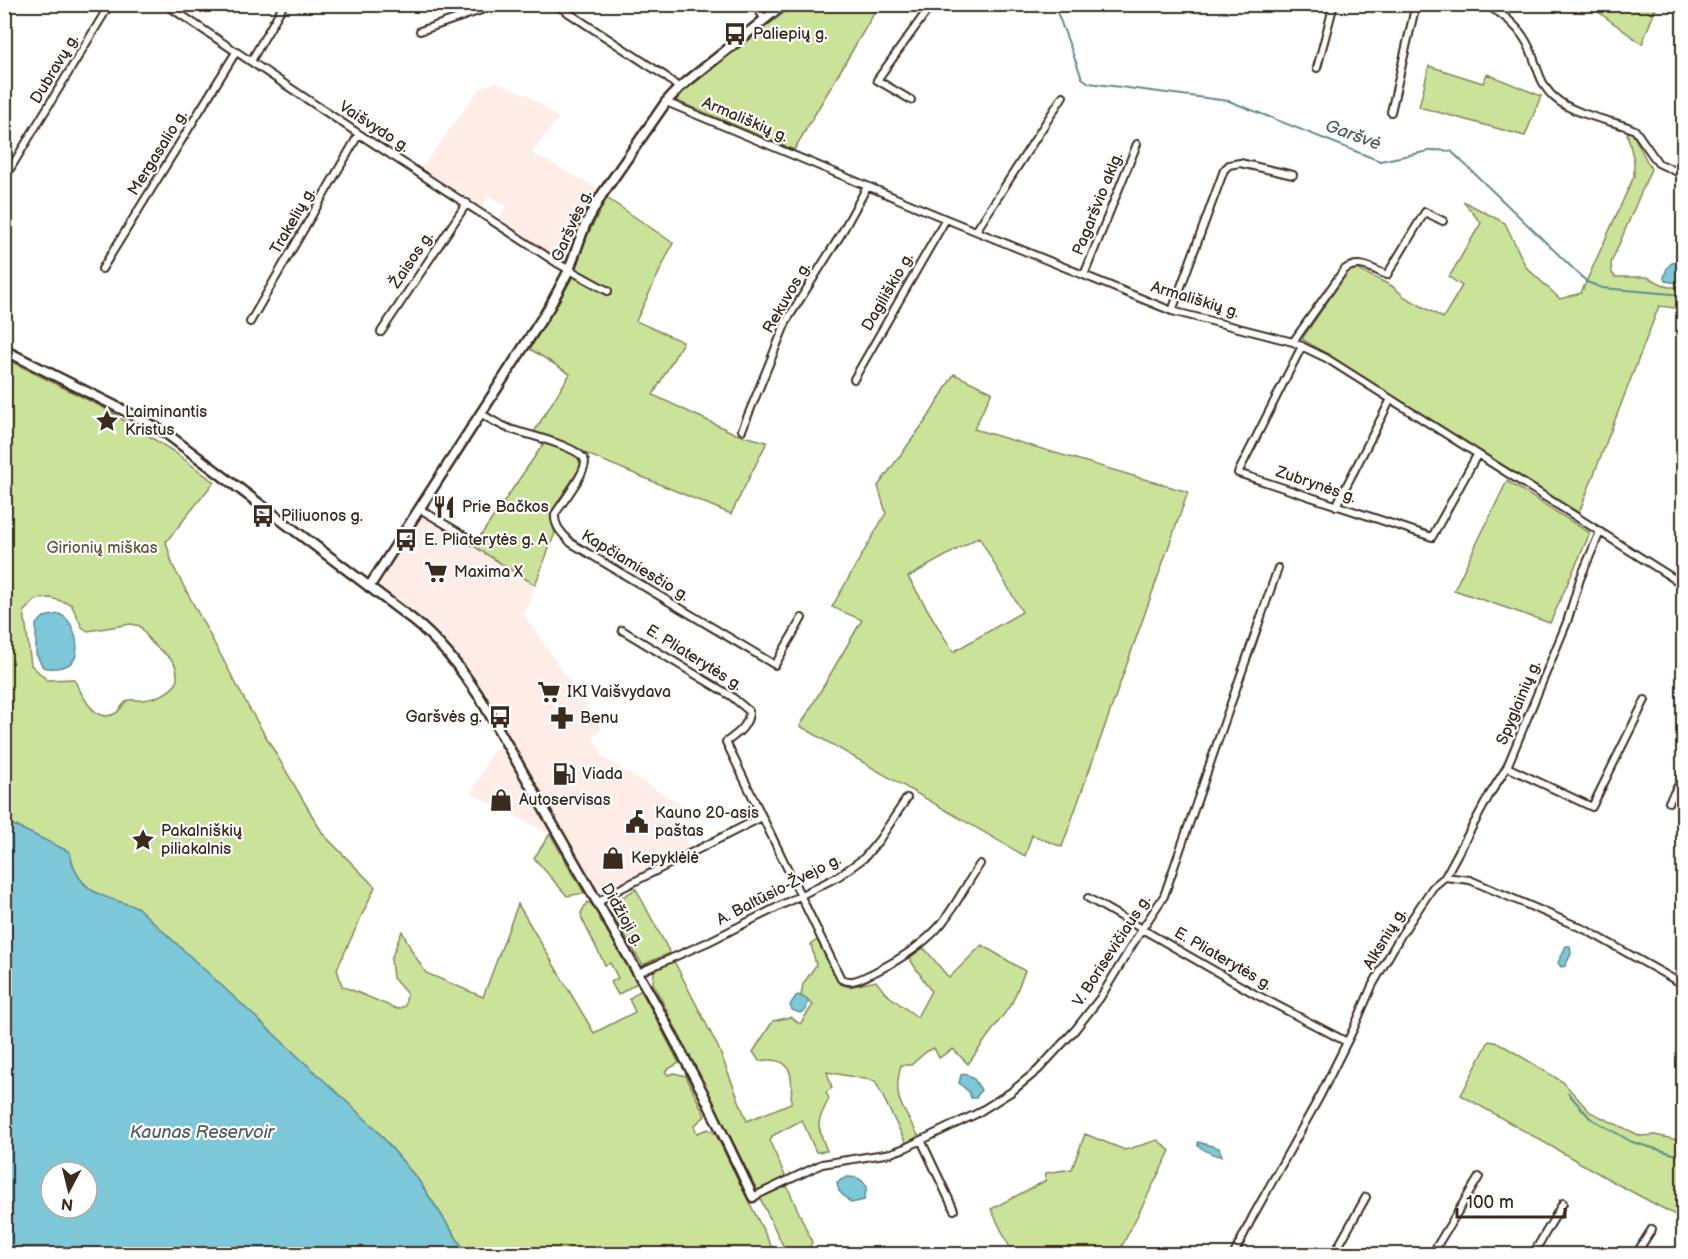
<svg xmlns="http://www.w3.org/2000/svg" width="1688" height="1259" viewBox="0 0 1688 1259" font-family="'Balsamiq Sans',sans-serif">
	<style>
		.built { fill: #feece7 }
		.green { fill: #cae399; stroke: #82865c; stroke-width: 1.5; fill-rule: evenodd }
		.water { fill: #7bc8d8; stroke: #61898e; stroke-width: 1.5; fill-rule: evenodd }
		.lines { fill: none; stroke-linecap: round; stroke-linejoin: round }
		.stream { stroke: #61898e; stroke-width: 2 }
		.minor-casing { stroke: #3b2a1e; stroke-width: 10 }
		.secondary-casing { stroke: #3b2a1e; stroke-width: 13 }
		.minor { stroke: #fff; stroke-width: 6 }
		.secondary { stroke: #fff; stroke-width: 8 }
		.labels { text-anchor: middle; dominant-baseline: central; stroke-width: 4.5; stroke-linejoin: round; paint-order: stroke }
		.poi-label { font-size: 16px; fill: #3b2a1e; stroke: #fff; text-anchor: start }
		.street-label { font-size: 16px; fill: #3b2a1e; stroke: #fff }
		.park-label { font-size: 16px; fill: #5f583d; stroke: #fff }
		.water-label { font-size: 18px; font-style: italic; fill: #51615f; stroke: #fff }
	</style>
	<rect width="100%" height="100%" fill="#fff"/>
	<filter id="ink" filterUnits="userSpaceOnUse"><feTurbulence type="fractalNoise" baseFrequency=".0167" numOctaves="2"/><feDisplacementMap in="SourceGraphic" scale="12" xChannelSelector="R" yChannelSelector="G"/><feConvolveMatrix kernelMatrix="1 2 1 2 8 2 1 2 1" color-interpolation-filters="sRGB"/></filter>
	<g filter="url(#ink)">
		<path class="built" d="M496,82L530,97L558,118L532,153L602,191L571,256L566,259L555,258L499,220L506,206L489,196L482,207L421,169L480,88Z
			M422,517L427,518L535,585L524,615L602,729L593,738L605,759L682,805L676,818L691,850L603,891H597L489,702L462,662L440,634L381,586L380,579L382,575L418,518Z
			M499,748L502,750L528,791L550,834L471,793L493,751Z"/>
		<path class="green" d="M794,5H879L794,150L677,101L678,95Z
			M1589,5H1657L1642,44Z
			M1429,66L1483,83L1487,74L1541,96L1525,136L1419,107Z
			M1632,132L1651,169L1611,263L1612,273L1615,277H1647L1668,287H1683V309L1659,306L1579,513L1302,339L1348,271L1355,268L1392,286L1405,297L1443,318L1462,286L1449,277L1481,223L1463,201L1505,223L1526,267L1560,299L1581,293L1634,176V161L1627,133Z
			M607,198L673,243L636,321L683,342L653,395L736,434L767,442L731,514L534,432L570,374L530,349L571,280L587,236Z
			M4,358L104,408L173,451L214,482L166,542L173,566L249,708L323,834L375,887L337,969L342,986L397,1009L405,1006L407,994L393,978L391,959L402,931L413,953L426,973L483,997L518,904L594,1033L635,1012L629,999L641,990L679,1063L665,1071L668,1075L674,1073L686,1076L705,1116L694,1126L697,1133L708,1129L715,1133L775,1254H467L419,1181L374,1127L101,896C82,885 74,874 69,852L5,821L4,442L8,432L5,429ZM51,598L71,604L82,627L88,631L131,624L140,626C144,631 147,637 151,642C163,655 182,659 176,684C169,693 155,699 143,700C139,701 133,699 129,700C123,702 121,710 116,713C95,726 81,693 74,679L47,680L31,665L24,611L37,599Z
			M954,374L992,392L974,429L1188,492L1062,847L1032,835L1025,856L800,726L862,620L832,607L886,513L878,486L929,416ZM979,537L1022,612L953,652L908,577Z
			M544,443L577,455L580,464L579,470C567,489 546,509 555,533L535,585L472,545L479,538Z
			M1507,481L1590,533L1550,623L1454,590Z
			M550,834L584,893L567,896L534,858Z
			M636,889L670,953L645,964H642L612,915C612,900 625,896 636,889Z
			M587,902L592,904L637,983L618,995L611,982L618,978L610,963L605,965L582,919L581,913Z
			M817,940L840,984L849,987L876,981L885,993L917,1017L931,991L911,961V957L919,949H925L949,978L982,945L1025,971L1012,1003L968,1064L953,1049L939,1058L934,1048L926,1052L911,1065H901C892,1099 902,1106 918,1135L916,1138L906,1143L875,1081L827,1072L832,1088L826,1092L829,1099C815,1125 817,1124 827,1151L816,1152L802,1120L772,1136L770,1142L786,1178L757,1190L653,983L654,971L674,961L718,1047L747,1121L791,1103C792,1076 795,1055 759,1061L753,1052L773,1021L791,1017L800,1024L813,1005L801,996L803,984L816,965L811,944Z
			M1489,1041L1499,1043L1563,1082L1590,1112L1641,1136L1655,1135L1683,1141V1219L1617,1184L1461,1095Z
			M1085,1134L1125,1150L1158,1140L1170,1151L1118,1254H1013L991,1209L1045,1181L1046,1173L1072,1169Z
			M787,1186L812,1242L807,1254H787L761,1200V1197Z"/>
		<path class="water" d="M1678,261L1682,268L1677,283L1665,281L1664,278C1666,269 1668,263 1678,261Z
			M59,614C73,619 79,642 76,655C73,668 53,670 43,667L36,654V624L44,617Z
			M5,821L70,852C77,893 102,896 137,907L374,1127L419,1181L467,1254H5ZM51,1172H87V1208H51Z
			M1566,946H1570L1571,954L1565,966L1561,967L1558,963Z
			M798,995L807,999L808,1002L806,1010L800,1013L792,1010L790,1005L796,996Z
			M966,1074L974,1079L981,1090L976,1098H971L969,1092L959,1083L961,1075Z
			M1198,1142L1219,1148L1222,1156C1215,1157 1204,1150 1198,1146Z
			M847,1177C858,1177 861,1178 867,1187L864,1200L851,1203L839,1191L837,1182Z"/>
		<g class="lines">
			<path class="stream" d="M1054,4L1082,78L1089,83L1229,101L1380,161L1434,150L1451,151L1587,282L1602,288L1684,295
				M1568,1093L1590,1118L1632,1142L1684,1157"/>
			<g class="minor-casing">
				<path id="minor" d="M165,4L359,134L557,263L608,291
					M555,4L665,76L679,88
					M755,4L765,20
					M1484,4C1504,14 1521,28 1530,49C1537,65 1540,86 1555,98C1571,113 1607,120 1628,127L1635,130L1658,163L1684,175
					M420,31L499,4
					M251,61L284,4
					M1317,68L1334,4
					M911,100L877,80L932,4
					M666,102L946,219L1172,311L1293,342L1326,358L1684,585
					M1391,112L1416,4
					M4,179L110,4
					M976,231L1063,96
					M102,269L236,52
					M1084,275L1137,144
					M1172,311L1224,170L1229,165L1240,163L1293,175
					M250,322L359,134
					M381,332L467,203
					M1293,342L1344,270C1359,259 1372,269 1387,275L1425,212L1443,221
					M1302,346L1238,473L1432,537L1477,455
					M854,379L946,219
					M482,414C491,420 500,425 510,429C524,434 584,447 585,462C585,474 562,503 555,514C554,527 563,534 571,543L775,665L802,618
					M742,430L787,320L840,236L867,187
					M1336,506L1391,399
					M420,509L473,541
					M622,630L731,696L749,711C749,726 737,734 726,742L841,979C853,985 863,977 875,972C899,960 925,944 942,923C956,905 967,883 980,864
					M1507,767L1592,807L1645,700
					M1669,802L1684,775
					M1445,877L1490,794L1507,767L1567,622L1580,579L1600,532
					M1088,898L1255,994L1347,1042
					M598,903L610,894L762,817
					M638,973L708,942L839,876L864,858L879,840L907,798
					M921,1140L954,1210
					M753,1197L822,1164L891,1153L905,1148L976,1114L1011,1092L1038,1070L1075,1030L1100,998L1142,929L1164,896L1278,568
					M1234,1254L1253,1216L1320,1096L1353,1030L1372,986L1401,935L1433,887L1445,877L1470,880L1586,930L1684,985
					M1334,1254L1366,1197
					M1432,1254L1479,1177
					M1533,1254L1563,1203
					M1636,1254L1652,1229"/>
			</g>
			<g class="secondary-casing">
				<path id="secondary" d="M4,350L129,413L167,434L412,619C440,641 461,669 481,699L655,1003L703,1093L753,1197
					M369,587L550,306L569,270L585,225L601,196L666,102L679,88L784,4"/>
			</g>
			<use href="#minor" class="minor"/>
			<use href="#secondary" class="secondary"/>
		</g>
	</g>
	<defs>
		<g id="bus-bare" transform="scale(1.8)"><path d="M-5-6H5V4H4V6H2V4H-2V6H-4V4H-5ZM-3.5-4V0h7V-4ZM-3.5 1.2v1.5H-2V1.2ZM2 1.2v1.5H3.5V1.2Z" fill="#3b2a1e" stroke="#fff" stroke-width="2.5" paint-order="stroke"/></g>
		<g id="sight-bare" transform="scale(1.8)"><path d="M0-6L1.8-2.2L6-1.7L2.9 1.2L3.7 5.4L0 3.3L-3.7 5.4L-2.9 1.2L-6-1.7L-1.8-2.2Z" fill="#3b2a1e" stroke="#fff" stroke-width="2.5" paint-order="stroke"/></g>
		<g id="restaurant-bare" transform="scale(1.8)"><path d="M-5-6h1v4h1v-4h1v4h1v-4h1v5L-1.5 .5V6h-2V.5L-5-1ZM5-6V6H3V1.5H1.5Q1.5-4 5-6Z" fill="#3b2a1e" stroke="#fff" stroke-width="2.5" paint-order="stroke"/></g>
		<g id="supermarket-bare" transform="scale(1.8)"><path d="M-6-5.5h2.5l.6 2H6L4.5 2H-2.5L-4.4-4H-6ZM-1.5 3.2a1.3 1.3 0 1 0 .1 0ZM3 3.2a1.3 1.3 0 1 0 .1 0Z" fill="#3b2a1e" stroke="#fff" stroke-width="2.5" paint-order="stroke"/></g>
		<g id="pharmacy-bare" transform="scale(1.8)"><path d="M-2-6h4v4h4v4h-4v4h-4v-4h-4v-4h4Z" fill="#3b2a1e" stroke="#fff" stroke-width="2.5" paint-order="stroke"/></g>
		<g id="fuel-bare" transform="scale(1.8)"><path d="M-5.5-6h7V0h2V4h1.3V-2.5L3-4.5l.8-.8L6-3V5H2.5V1h-1V6h-7ZM-4.2-4.7v3.2H.2V-4.7Z" fill="#3b2a1e" stroke="#fff" stroke-width="2.5" paint-order="stroke"/></g>
		<g id="shop-bare" transform="scale(1.8)"><path d="M-5-2.5h2.3a2.7 3.5 0 0 1 5.4 0H5L5.5 6h-11ZM-1.5-2.5h3a1.5 2.3 0 0 0-3 0Z" fill="#3b2a1e" stroke="#fff" stroke-width="2.5" paint-order="stroke"/></g>
		<g id="civic-bare" transform="scale(1.8)"><path d="M-.6-6.5H3V-4.5H.6V-3L4-1V1h2V6H-6V1h2V-1L-.6-3ZM-1.2 2.5V6h2.4V2.5Z" fill="#3b2a1e" stroke="#fff" stroke-width="2.5" paint-order="stroke"/></g>
	</defs>
	<g fill-rule="evenodd">
		<use href="#bus-bare" x="735" y="34"/>
		<use href="#sight-bare" x="107" y="421"/>
		<use href="#restaurant-bare" x="444" y="507"/>
		<use href="#bus-bare" x="263" y="516"/>
		<use href="#bus-bare" x="406" y="540"/>
		<use href="#supermarket-bare" x="436" y="572"/>
		<use href="#supermarket-bare" x="549" y="692"/>
		<use href="#bus-bare" x="500" y="717"/>
		<use href="#pharmacy-bare" x="562" y="718"/>
		<use href="#fuel-bare" x="564" y="774"/>
		<use href="#shop-bare" x="501" y="800"/>
		<use href="#civic-bare" x="637" y="822"/>
		<use href="#sight-bare" x="143" y="840"/>
		<use href="#shop-bare" x="613" y="858"/>
	</g>
	<g class="labels">
		<g class="poi-label">
			<text x="753" y="34">Paliepių g.</text>
			<text x="125" y="412">Laiminantis<tspan x="125" dy="18">Kristus</tspan></text>
			<text x="462" y="507">Prie Bačkos</text>
			<text x="281" y="516">Piliuonos g.</text>
			<text x="424" y="540">E. Pliaterytės g. A</text>
			<text x="454" y="572">Maxima X</text>
			<text x="567" y="692">IKI Vaišvydava</text>
			<text x="482" y="717" text-anchor="end">Garšvės g.</text>
			<text x="580" y="718">Benu</text>
			<text x="582" y="774">Viada</text>
			<text x="519" y="800">Autoservisas</text>
			<text x="655" y="813">Kauno 20-asis<tspan x="655" dy="18">paštas</tspan></text>
			<text x="161" y="831">Pakalniškių<tspan x="161" dy="18">piliakalnis</tspan></text>
			<text x="631" y="858">Kepyklėlė</text>
		</g>
		<g class="street-label">
			<text transform="translate(55 69) rotate(-59)">Dubravų g.</text>
			<text transform="translate(745 120) rotate(23)">Armališkių g.</text>
			<text transform="translate(374 127) rotate(33)">Vaišvydo g.</text>
			<text transform="translate(158 153) rotate(-58)">Mergasalio g.</text>
			<text transform="translate(1098 204) rotate(-68)">Pagaršvio aklg.</text>
			<text transform="translate(293 221) rotate(-60)">Trakelių g.</text>
			<text transform="translate(572 226) rotate(-66)">Garšvės g.</text>
			<text transform="translate(412 260) rotate(-56)">Žaisos g.</text>
			<text transform="translate(888 292) rotate(-60)">Dagiliškio g.</text>
			<text transform="translate(787 298) rotate(-60)">Rekuvos g.</text>
			<text transform="translate(1195 300) rotate(17)">Armališkių g.</text>
			<text transform="translate(1316 485) rotate(19)">Zubrynės g.</text>
			<text transform="translate(635 566) rotate(31)">Kapčiamiesčio g.</text>
			<text transform="translate(694 658) rotate(32)">E. Pliaterytės g.</text>
			<text transform="translate(1519 703) rotate(-67)">Spyglainių g.</text>
			<text transform="translate(779 890) rotate(-27)">A. Baltūsio-Žvejo g.</text>
			<text transform="translate(622 915) rotate(60)">Didžioji g.</text>
			<text transform="translate(1385 939) rotate(-59)">Alksnių g.</text>
			<text transform="translate(1112 951) rotate(-57)">V. Borisevičiaus g.</text>
			<text transform="translate(1223 959) rotate(30)">E. Pliaterytės g.</text>
		</g>
		<g class="park-label">
			<text x="102" y="548">Girionių miškas</text>
		</g>
		<g class="water-label">
			<text transform="translate(1353 135) rotate(20)">Garšvė</text>
			<text x="202" y="1132">Kaunas Reservoir</text>
		</g>
	</g>
	<rect width="1688" height="1259" fill="none" stroke="#fff" stroke-width="24"/>
	<rect x="12" y="12" width="1664" height="1235" fill="none" stroke="#3b2a1e" stroke-width="2" filter="url(#ink)"/>
	<g transform="translate(69 1190) rotate(187)"><circle r="28" fill="#ffffff" stroke="#b1aaa5" stroke-width="1.5"/>
	<path d="M0-4.5L10 22L0 15L-10 22Z" fill="#3b2a1e"/>
	<text y="-9" font-size="16" font-weight="bold" text-anchor="middle" fill="#3b2a1e">N</text>
	</g>
	<path d="M1457 1208v9h108v-9" fill="none" stroke="#3b2a1e" stroke-width="3"/>
	<text x="1466" y="1208" font-size="18" fill="#3b2a1e" stroke="#ffffff" stroke-width="4.5" paint-order="stroke">100 m</text>
</svg>
